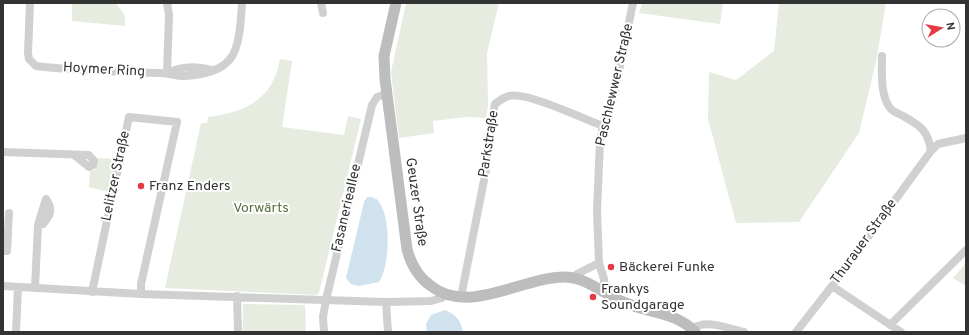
<svg xmlns="http://www.w3.org/2000/svg" width="969" height="335" viewBox="0 0 969 335" font-family="Overpass,sans-serif">
	<style>
		.green { fill: #e6ecdf }
		.water { fill: #cfe2ee }
		.lines { fill: none; stroke-linecap: round; stroke-linejoin: round }
		.street { stroke: #d0d0d0; stroke-width: 8 }
		.secondary { stroke: #bdbdbd; stroke-width: 11 }
		.poi-dot { fill: #e63946; stroke: #fff; stroke-width: 1.5 }
		.labels { text-anchor: middle; dominant-baseline: central; stroke-width: 4; stroke-linejoin: round; paint-order: stroke }
		.street-label { font-size: 14px; fill: #333; stroke: #fff }
		.poi-label { font-size: 14px; fill: #333; stroke: #fff; text-anchor: start }
		.park-label { font-size: 14px; fill: #56703f; stroke: #fff }
	</style>
	<rect width="100%" height="100%" fill="#fff"/>
	<path class="green" d="M72,3H116L125,16V26L72,21Z
		M406,3H499L487,53L488,106L486,118L467,117L433,121L434,133L399,138L391,72Z
		M642,3H723L720,24L639,13Z
		M779,3H886L876,62L859,133L799,222L736,223L708,119L709,72L736,80L774,51Z
		M280,59L292,61L282,127L344,135L348,116L361,119L319,293L316,295L165,288L201,123H207L208,117C245,112 273,100 280,59Z
		M97,158L118,159L110,192L89,187L90,170H95Z
		M966,263V286L953,278Z
		M243,304L305,305L306,332H243Z"/>
	<path class="water" d="M367,197H371C374,198 378,199 379,202C391,217 390,266 379,282L359,286L351,284L346,278L364,202Z
		M445,310C456,315 461,320 463,332H427L426,324L431,315Z"/>
	<g class="lines">
		<path class="street" d="M30,3L28,53L29,59L36,66C77,71 120,72 161,73C170,73 177,77 185,76C200,75 221,71 230,59C240,48 241,18 242,3
			M167,3L169,15L167,73
			M321,3L323,13
			M882,56C882,72 880,95 890,108C892,111 897,113 901,115C919,125 928,129 931,151
			M167,73C182,66 197,66 212,70
			M3,152L89,155L94,161L93,165L89,167L74,155
			M3,251H7L9,213
			M599,263L604,279V292
			M573,278L577,274L599,263L597,211L600,141L603,126L614,95L633,3
			M3,286L141,294L386,302L431,301L442,298L444,294
			M832,286L901,332
			M35,288L38,225L43,224C51,215 53,209 46,199L38,225
			M92,292L129,117L177,122L141,284V294
			M237,296L238,332
			M461,297L486,170L491,122L495,104C499,101 504,97 509,96C525,91 584,119 603,126
			M386,302L388,332
			M890,325L966,250
			M692,329C706,318 729,329 744,332
			M16,332L18,287
			M324,332L323,317L326,300L372,105L377,97L386,94
			M796,332L832,286L931,151L938,144L966,138"/>
		<path class="secondary" d="M396,3L384,56L385,79L407,249C411,265 418,277 431,286C469,316 524,276 566,277C587,278 602,293 621,301C645,313 676,311 695,332"/>
	</g>
	<g class="poi-dot">
		<circle cx="141" cy="186" r="4"/>
		<circle cx="611" cy="267" r="4"/>
		<circle cx="593" cy="297" r="4"/>
	</g>
	<g class="labels">
		<g class="street-label">
			<text transform="translate(104 70) rotate(3)">Hoymer Ring</text>
			<text transform="translate(615 85) rotate(-77)">Paschlewwer Straße</text>
			<text transform="translate(489 144) rotate(-81)">Parkstraße</text>
			<text transform="translate(116 176) rotate(-78)">Lelitzer Straße</text>
			<text transform="translate(416 202) rotate(82)">Geuzer Straße</text>
			<text transform="translate(347 208) rotate(-77)">Fasanerieallee</text>
			<text transform="translate(864 242) rotate(-54)">Thurauer Straße</text>
		</g>
		<g class="poi-label">
			<text x="149" y="186">Franz Enders</text>
			<text x="619" y="267">Bäckerei Funke</text>
			<text x="601" y="289">Frankys<tspan x="601" dy="16">Soundgarage</tspan></text>
		</g>
		<g class="park-label">
			<text x="261" y="208">Vorwärts</text>
		</g>
	</g>
	<rect width="969" height="335" fill="none" stroke="#333333" stroke-width="8"/>
	<g transform="translate(941 28) rotate(79)"><circle r="19" fill="#ffffff" stroke="#adadad"/>
	<path d="M0-3L7 15L0 10L-7 15Z" fill="#e63946"/>
	<text y="-6" font-size="11" font-weight="bold" text-anchor="middle" fill="#333333">N</text>
	</g>
</svg>
